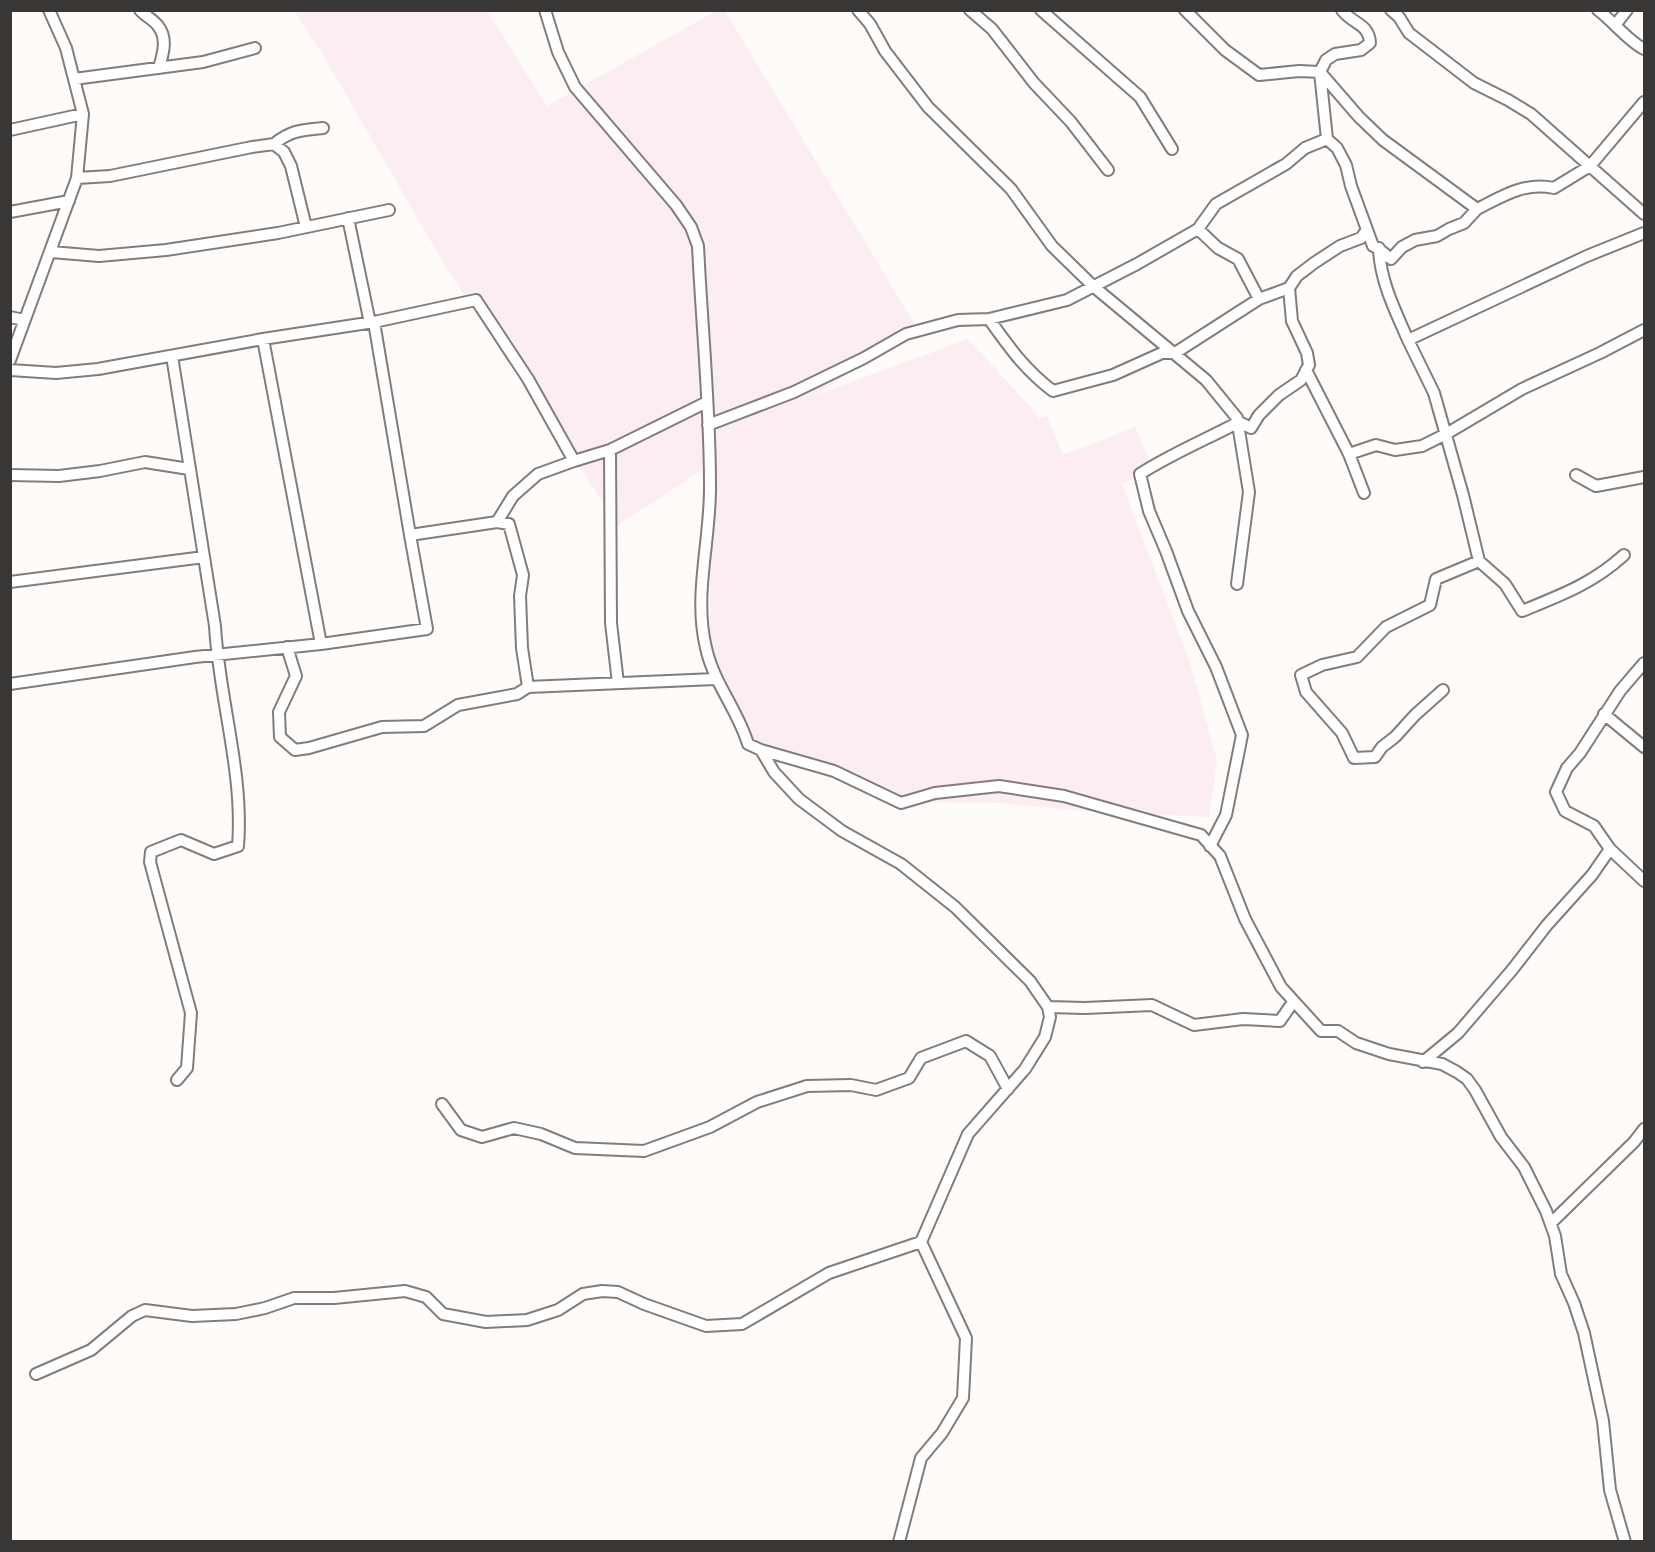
<svg xmlns="http://www.w3.org/2000/svg" width="1655" height="1552" viewBox="0 0 1655 1552" font-family="'Open Sans',sans-serif">
	<style>
		.industrial { fill: #fcedf2 }
		.lines { fill: none; stroke-linecap: round; stroke-linejoin: round }
		.minor-casing { stroke: #827d7a; stroke-width: 14 }
		.minor { stroke: #fff; stroke-width: 10 }
	</style>
	<rect width="100%" height="100%" fill="#fefbf9"/>
	<path class="industrial" d="M294,11H487L547,106L716,11H725L917,328L816,395L968,339L1036,413L1038,419L1047,416L1063,455L1135,427L1153,468L1122,484L1189,660L1217,760L1209,817L1097,812L1001,803L903,802L845,771L754,751L738,735L712,685L710,625V465L618,525L444,264L322,53Z"/>
	<g class="lines">
		<g class="minor-casing">
			<path id="minor" d="M140,10C145,16 154,20 158,26C168,38 163,54 159,68
				M545,10L558,52L575,87L676,205L691,227L698,246L699,265C703,338 710,411 710,484C711,539 693,595 706,648C714,684 738,710 748,744L761,750L774,772L799,799L842,831L901,864L955,907L1030,981L1048,1007L1050,1017L1045,1037L1025,1069L968,1134L921,1242L966,1338L963,1398L942,1433L921,1458L899,1542
				M858,10L870,24L885,51L928,107L1011,189L1052,246L1093,286L1206,380L1237,418L1249,492L1237,584
				M970,10L992,29L1034,83L1071,122L1108,170
				M1041,10L1140,97L1172,149
				M1185,10L1225,50L1259,75L1299,71L1320,72L1359,117L1383,140L1477,209L1464,223L1449,229L1437,236L1415,240L1402,247L1391,259C1384,254 1380,248 1373,246L1351,186L1346,165L1337,148L1327,139L1320,72L1326,60L1335,54L1361,50L1370,43C1369,23 1352,24 1342,10
				M1391,10L1399,17L1409,33L1474,83L1508,100L1531,114L1644,214
				M1598,10C1614,22 1628,41 1644,49
				M1616,24L1627,10
				M74,79L203,62L255,48
				M10,130L83,114
				M274,144C291,130 302,130 323,128
				M77,178L110,176L252,147L274,144L284,152L291,166L306,227
				M1477,209C1503,196 1523,182 1554,188L1590,166L1644,102
				M10,212L69,201
				M348,218L370,323
				M1198,229L1218,248L1238,259L1259,299
				M1379,248C1380,281 1395,310 1408,340L1587,256L1644,233
				M51,252L99,256L166,250L278,233L389,210
				M10,317L24,320
				M989,319C1009,347 1025,370 1053,391L1113,375L1162,353H1175L1259,299L1289,288L1297,276L1314,263L1340,246L1361,238L1366,231
				M374,322L410,535L497,522L513,496L538,474L574,461L610,450L707,402
				M263,339L321,644
				M1408,340L1434,393L1463,495L1479,561L1436,579L1430,605L1386,627L1357,657L1322,665L1301,675L1306,692L1342,733L1354,758L1375,757L1382,747L1395,737L1415,715L1443,690
				M172,356L215,626C219,699 244,773 238,846L214,854L181,840L151,852L150,862L191,1013L187,1068L177,1080
				M10,360L77,178L83,114L66,48L49,10
				M10,370L56,373L98,369L263,339L374,322L476,300L528,379L574,461
				M1306,370L1349,454L1364,493
				M708,425L794,392L864,358L906,334L958,320L989,319L1067,300L1137,264L1198,229L1216,204L1286,164L1305,148L1327,139
				M610,450L611,623L618,683
				M1349,454L1376,445L1395,450L1422,446L1446,434L1522,389L1600,353L1644,330
				M10,475L59,476L100,471L145,462L189,469
				M1576,475L1596,486L1644,477
				M497,522L509,524L523,575L520,596L522,648L528,687
				M1479,561L1505,584L1522,611C1561,595 1592,584 1624,555
				M10,582L204,557
				M287,647L296,676L279,712L280,737L295,750L309,748L382,727L424,726L458,705L517,694L528,687L715,679
				M10,684L195,657L321,644L427,629L410,535
				M1604,714L1644,747
				M761,750L834,771L901,803L935,793L999,786L1064,796L1201,835L1220,856L1245,919L1281,987L1321,1031H1338L1356,1043L1389,1054L1442,1064L1457,1072L1467,1079L1475,1090L1501,1137L1524,1167L1546,1211L1555,1236L1561,1274L1574,1303L1584,1333L1603,1421L1610,1490L1625,1542
				M1210,846L1226,815L1242,735L1216,667L1188,611L1166,551L1149,511L1140,474C1171,454 1205,440 1239,422L1251,428L1259,415L1279,395L1301,380L1309,365L1307,353L1292,321L1289,288
				M1610,849L1644,881
				M1048,1007L1085,1008L1152,1005L1194,1025L1243,1019L1280,1021L1293,1002
				M1423,1062L1458,1033L1512,970L1547,925L1592,875L1610,849L1594,826L1565,811L1556,792L1567,768L1580,753L1620,691L1644,663
				M442,1104L461,1130L482,1137L514,1128L541,1134L575,1148L644,1151L710,1127L757,1102L807,1086L851,1085L876,1090L909,1078L921,1058L966,1041L990,1056L1008,1089
				M1551,1223L1634,1142L1644,1129
				M36,1374L91,1350L132,1316L145,1310L192,1316L236,1314L265,1308L294,1298H334L405,1291L426,1297L443,1314L486,1322L527,1320L558,1310L583,1294L602,1291L618,1292L644,1304L706,1326L742,1324L829,1273L921,1242"/>
		</g>
		<use href="#minor" class="minor"/>
	</g>
	<rect width="1655" height="1552" fill="none" stroke="#393736" stroke-width="24"/>
</svg>
